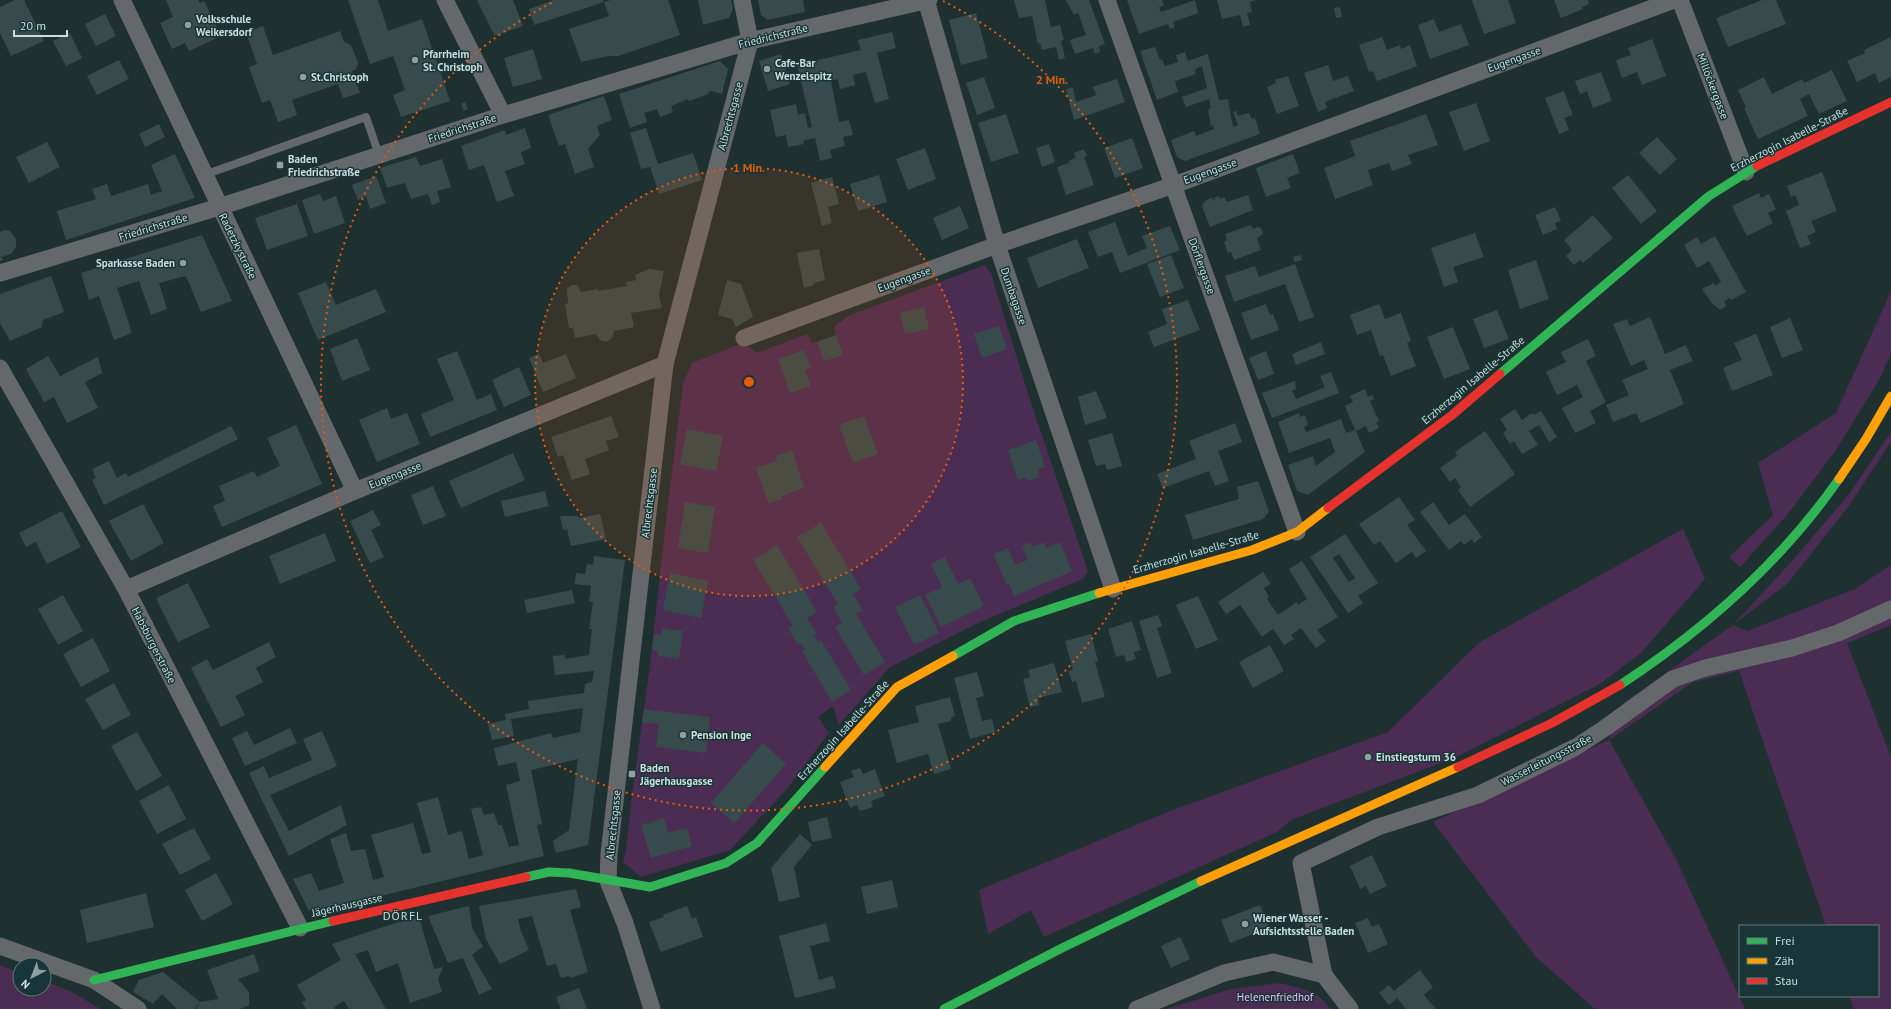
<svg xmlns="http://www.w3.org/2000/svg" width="1891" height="1009" viewBox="0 0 1891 1009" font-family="'PT Sans',sans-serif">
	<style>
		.green { fill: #4b2d53 }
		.building { fill: #374b4c; fill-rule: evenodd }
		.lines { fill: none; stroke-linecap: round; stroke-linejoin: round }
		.lane { stroke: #65686a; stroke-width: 8 }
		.street { stroke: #65686a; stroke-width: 17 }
		.fast { stroke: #30b455; stroke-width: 9 }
		.slow { stroke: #ff9f0a; stroke-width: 9 }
		.jam { stroke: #e5322d; stroke-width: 9 }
		.ring { fill: none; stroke: #e8590c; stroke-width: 2; stroke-dasharray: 2 4 }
		.poi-dot { fill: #8fa0a0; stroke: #183637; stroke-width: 1.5 }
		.labels { text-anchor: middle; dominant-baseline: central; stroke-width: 3; stroke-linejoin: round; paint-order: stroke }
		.poi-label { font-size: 11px; font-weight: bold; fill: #cdd; stroke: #183637; text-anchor: start }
		.street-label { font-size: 11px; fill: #cdd; stroke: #183637 }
		.park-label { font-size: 11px; fill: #f4bafe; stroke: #183637 }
		.neighbourhood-label { font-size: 12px; letter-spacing: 1px; fill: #cdd; stroke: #183637 }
		.centre { fill: #e8590c; stroke: #183637; stroke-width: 2 }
		.ring-label { font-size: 12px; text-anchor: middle; font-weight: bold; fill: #e8590c; stroke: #183637; stroke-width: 3; stroke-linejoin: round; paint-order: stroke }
	</style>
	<rect width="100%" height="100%" fill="#1f3030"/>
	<path class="green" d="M985,265L991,274L1031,403L1088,571L1083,579L978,623L890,667L839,725L833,706L818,717L829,733L786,790L730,850L641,877L623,862L626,850L632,795L649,673L666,521L683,384L692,363L743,343L757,353L807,334L812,343L836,335L834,327L848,316Z
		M1891,291V354L1879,380L1836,450L1787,515L1740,567L1729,557L1773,515L1758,463L1836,413Z
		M1891,432V442L1848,507L1788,583L1733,625L1747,631L1855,589L1891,565V625L1847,643L1891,757V1009H1854L1849,996H1878V926H1826L1739,671L1693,682L1609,740L1676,859L1745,1009H1595L1536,957L1433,822L1609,740L1622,704L1733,625L1793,560L1849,494Z
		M1683,529L1705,579L1641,653L1600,684L1454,758L1291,820L1277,832L1044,937L1031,910L988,934L979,890L1170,811L1388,732L1480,642Z
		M0,965L20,973V989H44V981L70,991L101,1009H0Z
		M1279,983C1303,989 1315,989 1331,1009H1167L1231,989Z"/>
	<path class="building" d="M15,0H24L44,41L11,56L0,33V7Z
		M166,0H198L200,3L204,1L217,27L212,29L217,38L189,51L185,43L172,49L160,23L173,17Z
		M348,0H378L388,31L422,19L450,101L401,117L393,95L405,90L393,56L370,64Z
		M477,0H513L523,26L495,36Z
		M554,0H603L604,2L534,25L529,9Z
		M611,0H668L680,35L618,56H608L581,62L569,29L609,16L604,2Z
		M698,0H731L733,8L729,18L703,25Z
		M758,0H803L805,12L768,20L761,15Z
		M1014,0H1045L1051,27L1060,25L1064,40L1061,41L1065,58L1059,60L1056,47L1042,50L1040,43L1038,44L1032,16L1019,18Z
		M1066,0H1089L1105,44L1099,46L1100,52L1095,54L1093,48L1075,54L1070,40L1086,35L1078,13L1074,15Z
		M1127,0H1162L1164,6L1159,7L1161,12L1195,0L1198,13L1173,22L1175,27L1170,29L1168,24L1139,34Z
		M1217,0H1256L1250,2L1252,12L1247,13L1250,25L1243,27L1240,15L1222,19Z
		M1472,0H1508L1516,23L1484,34Z
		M1554,0H1588L1589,4L1582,7L1583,9L1561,18Z
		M1762,0H1776L1786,24L1728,47L1716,18Z
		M1340,7L1342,17L1336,18L1334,8Z
		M976,13L988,58L961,65L949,20Z
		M105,14L116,36L96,46L85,24Z
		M1434,19L1439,32L1461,24L1469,45L1430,59L1418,25Z
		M263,26L273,55L340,31L344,42L351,45L358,63L356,69L352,71L360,93L343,98L338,84L292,100L297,115L278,122L270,100L262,103L249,67L257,64L246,32Z
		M892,32L896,48L877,53L889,99L875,103L866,72L853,75L855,85L840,89L838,79L831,81L839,122L849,120L853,135L843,137L845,146L830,150L832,158L820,161L815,138L803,141L804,144L788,147L786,135L776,137L770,110L796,104L798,115L805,113L808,128L812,127L797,65L861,50L858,40Z
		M70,33L82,58L66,66L53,41Z
		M1382,37L1387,50L1400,45L1401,49L1410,45L1417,66L1377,81L1373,71L1369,72L1359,45Z
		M1891,37V77L1879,83L1875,73L1857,82L1847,61L1865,53L1864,50Z
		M1652,39L1666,76L1642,85L1637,72L1622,78L1616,60L1631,55L1628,48Z
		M1155,47L1160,60L1162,59L1165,66L1178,62L1176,55L1185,52L1188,61L1208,54L1219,100L1228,99L1233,127L1238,125L1233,112L1236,111L1238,116L1249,113L1252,119L1255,118L1260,134L1185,161L1177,157L1171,140L1194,131L1196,136L1214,129L1213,125L1211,126L1208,110L1211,107L1209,99L1186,107L1182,97L1207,88L1202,66L1195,69L1196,74L1175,81L1178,92L1157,100L1140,51Z
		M533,49L542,79L513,87L504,58Z
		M781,54L790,84L768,91L759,61Z
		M119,60L129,79L97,95L87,76Z
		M720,61L728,69L722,94L711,91L708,92L709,94L689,101L688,99L671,106L673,112L660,117L657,109L644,113L647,122L630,128L619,94Z
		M1328,65L1333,81L1348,76L1354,91L1325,102L1327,108L1318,112L1304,73Z
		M1832,70L1847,101L1819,114L1809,94L1800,99L1808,116L1758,139L1744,108L1746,107L1738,90L1764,77L1772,94L1802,79L1804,83Z
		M1601,72L1612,101L1593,108L1587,91L1580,94L1575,81Z
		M1288,76L1299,106L1277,114L1267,87L1276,83L1275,80Z
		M984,77L995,108L977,115L966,83Z
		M1117,79L1125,102L1074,120L1066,89L1073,87L1076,102L1097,95L1092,87Z
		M1564,91L1573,115L1564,118L1569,130L1559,134L1545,98Z
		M604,96L612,120L597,126L600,135L588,149L594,167L575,174L565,144L559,146L548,115Z
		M465,102L468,109L464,111L461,104Z
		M1476,103L1490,141L1464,151L1449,112Z
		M1006,114L1019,153L991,162L978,123Z
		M1426,114L1438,145L1408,155L1412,164L1392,171L1389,163L1368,170L1373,185L1335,199L1324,168L1355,156L1350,141Z
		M159,124L165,137L145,147L139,134Z
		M525,128L531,148L521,152L525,164L505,171L514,196L497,202L484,165L469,170L461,146L505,130L506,135Z
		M646,128L658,164L693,153L702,180L659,194L650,167L641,169L630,133Z
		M1657,137L1677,159L1660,175L1639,153Z
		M1132,138L1143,168L1115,178L1104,148Z
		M47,142L60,167L29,183L16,157Z
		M1049,144L1055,162L1042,167L1036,148Z
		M925,148L936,179L908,190L896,159Z
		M1084,149L1087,156L1084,157L1094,185L1066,195L1057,167L1069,163L1068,161L1076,158L1074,153Z
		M175,154L195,198L66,240L57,211L96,199L92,189L107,184L111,196L148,184L151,195L162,191L151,165Z
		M1293,154L1300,173L1287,178L1291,188L1266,197L1256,168Z
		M416,157L420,166L442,159L451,187L437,191L440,202L432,205L428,194L411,199L405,183L387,188L380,168Z
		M1822,172L1837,211L1811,221L1816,232L1807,236L1811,244L1800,248L1786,211L1799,205L1795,195L1791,197L1787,186Z
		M879,175L887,202L858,211L850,184Z
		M1628,175L1657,211L1641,224L1612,188Z
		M376,176L386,203L370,209L366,196L358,200L352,185Z
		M832,177L839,204L828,207L832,223L822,226L811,183Z
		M1759,193L1761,198L1769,194L1776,209L1768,213L1773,223L1747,236L1732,206Z
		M320,194L323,201L336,196L345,223L314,234L302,200Z
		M1248,195L1253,210L1210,227L1202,206L1205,201L1211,198L1216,201L1214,198L1219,196L1220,199L1224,197L1227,202Z
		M297,204L308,236L267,250L255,218Z
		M960,206L969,228L942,240L933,218Z
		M1555,207L1561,221L1555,223L1557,229L1543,235L1535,215Z
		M1593,215L1613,238L1583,263L1580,260L1574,265L1566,256L1572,250L1564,240Z
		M1115,222L1128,256L1147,248L1142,236L1170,226L1180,250L1120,273L1112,252L1098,257L1088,232Z
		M1251,225L1253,229L1257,227L1261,228L1263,234L1257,238L1261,250L1234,260L1231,252L1228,253L1224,242L1227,240L1225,234Z
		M5,230L10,231L16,239V247L11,254L2,257L3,260L0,261V232Z
		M1475,233L1484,257L1453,267L1458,282L1444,287L1431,248Z
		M202,235L232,301L201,312L186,276L159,283L167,309L151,315L139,281L117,288L132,333L114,340L99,296L89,300L81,273Z
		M1715,236L1746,292L1731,300L1730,298L1724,301L1726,306L1720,310L1711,302L1702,289L1714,283L1715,286L1721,282L1709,261L1697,268L1684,245L1697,237L1701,244Z
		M1077,239L1089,268L1038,288L1027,258Z
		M819,249L825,280L814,283V285L804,288L797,253Z
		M1171,255L1184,288L1160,297L1147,264Z
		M1300,255L1302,260L1295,262L1293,257Z
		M1536,260L1549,299L1520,309L1508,270Z
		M1295,264L1314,317L1299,322L1285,284L1234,302L1225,276L1255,266L1259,277Z
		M649,269L664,271L659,295L662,308L631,313L634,327L614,331L612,338L606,342L600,340L596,334L575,338L573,328H569L565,304L568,303L567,288L572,285H577L581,292L598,289V291L627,286L626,282L636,280L635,275Z
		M51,276L64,312L43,320L42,327L10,341L0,323V294Z
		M727,280L741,284L753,317L736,327L732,319L718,315Z
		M326,282L336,305L376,289L386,312L318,340L298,293Z
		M1188,300L1200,330L1154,347L1148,332L1167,324L1162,309Z
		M1266,304L1270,315L1273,314L1279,330L1251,340L1241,313Z
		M1379,304L1385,319L1401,313L1411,341L1407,343L1416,366L1391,376L1383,355L1380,356L1371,330L1357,335L1350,315Z
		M924,307L929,329L905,334L900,313Z
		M1497,310L1509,339L1484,348L1473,319Z
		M1650,317L1665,354L1686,345L1693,361L1670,370L1684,404L1641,423L1636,413L1613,422L1606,405L1629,395L1622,380L1648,369L1644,360L1631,366L1613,324L1627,319L1630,326Z
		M1790,318L1803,350L1782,358L1770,327Z
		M999,326L1007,349L982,358L974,334Z
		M1453,327L1470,369L1444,379L1427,337Z
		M1756,334L1773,375L1732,391L1723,368L1742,360L1734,343Z
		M836,335L843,355L824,361L817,342Z
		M357,338L370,370L342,381L330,349Z
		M1588,339L1596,356L1586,361L1606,402L1590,411L1596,423L1575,433L1562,408L1583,397L1577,385L1557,395L1546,372L1566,362L1561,352Z
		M1321,342L1325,354L1296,365L1292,354Z
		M804,350L811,368L805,370L811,386L790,393L778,359Z
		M457,351L477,400L491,394L497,410L430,437L421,414L454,400L437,359Z
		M1266,351L1274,374L1258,380L1249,358Z
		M539,354L543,363L566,354L576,378L543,392L529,358Z
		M48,356L60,376L98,357L102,373L85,382L98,408L67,423L54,397L44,402L26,369Z
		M519,367L531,395L504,407L492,380Z
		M1331,372L1339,393L1272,418L1262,393L1295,381L1296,389L1292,391L1296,399L1325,387L1320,376Z
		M1365,389L1368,397L1372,395L1374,399L1370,401L1379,421L1376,422L1379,428L1369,433L1366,426L1356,431L1365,452L1308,495L1297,491L1288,465L1313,456L1316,466L1335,452L1330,438L1289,453L1278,422L1299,413L1300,417L1305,415L1308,425L1304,427L1306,432L1341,419L1346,433L1355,430L1345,406L1353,402L1350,396Z
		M1096,391L1107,418L1085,425L1078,397Z
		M387,408L391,419L407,413L420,444L377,462L359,420Z
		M1515,409L1522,420L1532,413L1534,415L1541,411L1557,437L1549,442L1539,425L1529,431L1538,445L1522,454L1514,441L1510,444L1503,433L1507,430L1500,419Z
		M611,416L619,437L606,441L609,450L585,459L590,474L572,480L563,455L558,457L551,437Z
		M864,416L878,454L853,463L839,425Z
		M1235,423L1242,442L1218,451L1229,481L1215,486L1209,471L1163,488L1157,474L1196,459L1189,441Z
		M296,425L322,484L222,527L213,506L225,501L219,486L254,471L257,477L280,466L267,438Z
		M231,426L238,439L104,505L92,480L96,478L92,469L109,461L117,478L126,473L128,477Z
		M687,429L723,436L716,471L680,464Z
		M1485,431L1515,474L1470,507L1458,490L1461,487L1455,478L1450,482L1440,468L1457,456L1455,452Z
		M1112,433L1122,466L1107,470L1105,464L1096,466L1088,440Z
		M1036,440L1045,467L1037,470L1040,477L1028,481L1026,477L1018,480L1008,450Z
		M792,450L804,488L781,496L782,499L769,504L756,468L777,461L776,456Z
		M513,453L525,480L461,508L449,481Z
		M1258,481L1269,512L1263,519L1193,540L1185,515L1239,499L1237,487Z
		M433,486L446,516L423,525L411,495Z
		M545,491L549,506L505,517L501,501Z
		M1399,497L1415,520L1407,525L1426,551L1416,558L1412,552L1396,563L1380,541L1374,545L1359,524Z
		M685,502L715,507L708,553L678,548Z
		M1433,502L1449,525L1465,514L1482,537L1474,543L1472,539L1464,545L1461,541L1449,550L1420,512Z
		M143,504L164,543L131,561L109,521Z
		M373,510L381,525L371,530L384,557L370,563L350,521Z
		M62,511L81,547L47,564L36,542L26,547L19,533Z
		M600,514L606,539L571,546L567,529L563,530L560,516H578L579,518Z
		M821,523L861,589L853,594L863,610L856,614L885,662L864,675L835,627L842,623L833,607L838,604L797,537Z
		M325,533L336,561L280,584L269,556Z
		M1345,534L1378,583L1358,596L1363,603L1348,613L1310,557ZM1339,554L1355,578L1349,582L1333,558Z
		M1030,542L1032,547L1044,542L1046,548L1060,542L1072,571L1014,596L1009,584L1007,585L993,554L1008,548L1015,565L1028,560L1022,546Z
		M777,545L817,612L807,618L817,634L814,636L818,642L821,640L851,690L832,702L802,651L805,649L801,644L798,645L788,628L793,626L753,560Z
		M594,556L625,560L588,845L556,853L553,841L569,830L578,759L531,770L542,824L537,825L544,856L365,900L309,911L293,879L311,873L319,891L344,883L330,839L346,833L351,851L365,849L373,880L384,877L371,835L413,823L422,854L431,852L417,803L438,797L448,835L462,831L469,859L483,855L471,809L481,807L484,815L494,813L498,825H502L509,847L519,845L506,785L520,781L516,762L498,766L494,748L551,733L553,738L580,732L583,708L511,719L514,736L492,740L488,724L506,720L505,714L529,709L528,701L584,693L585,684L592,682L594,671L555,675L553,656L565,655V659L589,655L592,629H589L593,602L589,601L591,586L575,584L576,573L585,574L587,564L593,565Z
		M945,557L958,584L970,578L984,606L941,627L925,595L942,587L931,564Z
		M1302,561L1338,617L1317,630L1326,641L1316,648L1301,628L1291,635L1294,639L1284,645L1273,629L1262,637L1240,605L1226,614L1218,602L1263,572L1271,584L1264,588L1269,597L1267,599L1278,615L1297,602L1298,605L1307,599L1289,569Z
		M670,573L708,581L701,618L663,610Z
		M188,583L210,627L178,642L156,598Z
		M572,590L575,603L527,613L524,600Z
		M63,595L83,631L58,645L38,609Z
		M920,595L939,633L914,645L895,607Z
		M1198,596L1218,640L1196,649L1176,605Z
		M1158,615L1162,626L1157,628L1172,673L1157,678L1139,621Z
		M1132,621L1141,650L1134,652L1136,659L1126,662L1124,655L1116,657L1108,629Z
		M662,628L683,631L679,659L658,656V651L652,650L654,634L661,635Z
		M1091,634L1098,661L1095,662L1105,697L1082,703L1076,681L1072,682L1068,671L1073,670L1065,641Z
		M93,638L110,671L81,687L63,654Z
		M269,642L276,657L256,668L263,682L235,696L245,715L221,727L191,668L207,659L213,670Z
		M1270,645L1284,671L1253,688L1239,662Z
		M1054,663L1062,692L1038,698L1039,705L1030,707L1023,679L1030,677L1028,670Z
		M977,672L984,696L976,698L982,721L992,719L995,732L970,739L954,678Z
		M114,683L131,715L103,730L85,699Z
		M950,697L955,716L951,718V721L938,724L951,769L934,774L928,754L897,763L888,730L919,722L915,706Z
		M644,709L710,717L706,753L656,747L659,724L642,722Z
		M290,728L297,743L245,766L232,738L247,731L254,745Z
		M322,731L337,766L270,795L289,831L341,805L347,825L289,856L249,773L264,766L269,778L312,760L303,739Z
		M137,732L162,776L136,791L111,746Z
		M763,743L786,764L734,823L711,803Z
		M1370,753L1372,759L1367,761L1365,755Z
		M860,768L863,774L875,769L885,796L871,801L873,807L860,811L857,805L850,808L840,782L854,777L851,771Z
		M169,785L186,819L157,834L139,801Z
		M827,817L832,838L812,842L808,822Z
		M664,818L668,833L687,828L692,846L651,858L641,825Z
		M194,828L211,859L180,875L162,844Z
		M800,834L812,845L794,867L800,897L779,902L771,868Z
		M1372,855L1387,886L1370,894L1366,886L1360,889L1350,866Z
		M216,873L233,904L202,921L185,890Z
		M892,880L898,907L867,914L861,887Z
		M576,889L581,907L570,910L588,972L570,978L569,976L561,978L556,964L547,966L532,916L518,919L521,931L529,950L500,964L486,939L479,906Z
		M146,893L154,927L87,943L80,910Z
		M1260,905L1269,928L1230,943L1221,920Z
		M469,906L472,928L483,946L472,955L492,989L479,995L463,958L448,963L428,916Z
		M687,906L692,919L696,917L703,937L661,952L649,922L664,917L663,915Z
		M419,917L434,969L443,967L438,979L442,992L410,1003L398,963L376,972L368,950L355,954L386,1009H349L344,1001L334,1007L335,1009H306L302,1002L306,1000L297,985L341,960L332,944L386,926Z
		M1368,918L1372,927L1379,924L1388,944L1368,953L1355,923Z
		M826,923L830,941L810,946L819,980L833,976L836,988L795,998L779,936Z
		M1180,937L1190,959L1171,968L1161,946Z
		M254,954L260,971L238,979L249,992V1005L240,1009H196L200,1002L218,999L207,970Z
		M1420,970L1433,987L1424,995L1436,1009H1406L1397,998L1389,1005L1379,993L1389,985L1394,991Z
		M163,972L200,1002L194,1009H177L162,994L153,1004L133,992L139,980Z
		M579,988L587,1009H561L556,997Z"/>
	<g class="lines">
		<path class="lane" d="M204,175L366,117L379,155"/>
		<path class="street" d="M122,0L355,491
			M445,0L503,115
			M926,0L997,245L1113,589
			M1107,0L1297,532
			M1680,0L1746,172
			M0,273L219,207L503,115L750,41L929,0
			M744,338L997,245L1174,185L1674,0
			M0,368L126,589L300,928
			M126,589L355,491L665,364
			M0,946L94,980L138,1009
			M1324,975L1301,863L1378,827L1478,795L1576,747L1605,728L1673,679L1705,668L1792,648L1838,633L1891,609
			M652,1009L625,923L608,881L609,854L665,364L750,41L742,0
			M1137,1009L1224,973L1273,962L1324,975L1350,1009"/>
		<path class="fast" d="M1500,374L1709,196L1757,166
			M953,656L1014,621L1099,593
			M1620,685C1704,630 1781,562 1839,479
			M526,877L549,872L569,873L650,887L726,863L757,843L825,767
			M94,980L333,921
			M944,1009L1062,948L1201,881"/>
		<path class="slow" d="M1839,479L1866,439L1891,396
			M1099,593L1252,550L1297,532L1328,508
			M825,767L897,687L953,656
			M1201,881L1458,767"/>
		<path class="jam" d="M1757,166L1891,102
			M1328,508L1452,415L1500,374
			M1458,767L1552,723L1620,685
			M333,921L526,877"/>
	</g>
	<circle cx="749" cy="382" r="214" fill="#e8590c" fill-opacity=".12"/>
	<g class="ring">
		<circle cx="749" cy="382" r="214"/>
		<path d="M943 1A428 428 0 1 1 555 1"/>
	</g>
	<g class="poi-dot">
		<circle cx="188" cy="25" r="4"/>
		<circle cx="415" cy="60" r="4"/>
		<circle cx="767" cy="69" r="4"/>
		<circle cx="303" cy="77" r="4"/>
		<rect x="276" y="161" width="8" height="8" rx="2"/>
		<circle cx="183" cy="263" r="4"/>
		<circle cx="683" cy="735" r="4"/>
		<circle cx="1368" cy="757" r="4"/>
		<rect x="628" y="770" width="8" height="8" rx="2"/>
		<circle cx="1245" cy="924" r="4"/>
	</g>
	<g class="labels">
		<g class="poi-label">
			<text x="196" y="19">Volksschule<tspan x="196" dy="13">Weikersdorf</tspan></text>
			<text x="423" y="54">Pfarrheim<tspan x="423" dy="13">St. Christoph</tspan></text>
			<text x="775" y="63">Cafe-Bar<tspan x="775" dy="13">Wenzelspitz</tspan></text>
			<text x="311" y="77">St.Christoph</text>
			<text x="288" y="159">Baden<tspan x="288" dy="13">Friedrichstraße</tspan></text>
			<text x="175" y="263" text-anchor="end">Sparkasse Baden</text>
			<text x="691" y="735">Pension Inge</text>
			<text x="1376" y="757">Einstiegsturm 36</text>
			<text x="640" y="768">Baden<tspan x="640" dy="13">Jägerhausgasse</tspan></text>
			<text x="1253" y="918">Wiener Wasser -<tspan x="1253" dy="13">Aufsichtsstelle Baden</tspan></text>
		</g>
		<g class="street-label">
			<text transform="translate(773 36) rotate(-14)">Friedrichstraße</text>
			<text transform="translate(1514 59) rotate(-20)">Eugengasse</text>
			<text transform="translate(1713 86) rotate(69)">Millöckergasse</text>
			<text transform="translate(730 116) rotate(-75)">Albrechtsgasse</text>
			<text transform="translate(462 128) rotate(-18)">Friedrichstraße</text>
			<text transform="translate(1789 139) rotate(-27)">Erzherzogin Isabelle-Straße</text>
			<text transform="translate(1210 171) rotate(-20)">Eugengasse</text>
			<text transform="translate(153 227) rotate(-17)">Friedrichstraße</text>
			<text transform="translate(238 246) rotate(64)">Radetzkystraße</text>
			<text transform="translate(1202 266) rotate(70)">Dörflergasse</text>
			<text transform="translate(904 279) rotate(-20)">Eugengasse</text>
			<text transform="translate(1014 296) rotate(71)">Dumbagasse</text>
			<text transform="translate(1473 380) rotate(-40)">Erzherzogin Isabelle-Straße</text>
			<text transform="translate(395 475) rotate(-22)">Eugengasse</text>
			<text transform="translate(649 503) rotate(-83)">Albrechtsgasse</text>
			<text transform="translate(1196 552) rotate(-16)">Erzherzogin Isabelle-Straße</text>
			<text transform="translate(154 645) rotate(63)">Habsburgerstraße</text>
			<text transform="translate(843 730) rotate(-48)">Erzherzogin Isabelle-Straße</text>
			<text transform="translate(1546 760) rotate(-27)">Wasserleitungsstraße</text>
			<text transform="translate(613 825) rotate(-84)">Albrechtsgasse</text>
			<text transform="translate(347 905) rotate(-13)">Jägerhausgasse</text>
		</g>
		<g class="park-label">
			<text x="1275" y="997">Helenenfriedhof</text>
		</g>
		<g class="neighbourhood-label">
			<text x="403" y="915">DÖRFL</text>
		</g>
	</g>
	<circle cx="749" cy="382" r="6" class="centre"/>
	<g class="ring-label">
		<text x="1052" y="84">2 Min.</text>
		<text x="749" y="172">1 Min.</text>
	</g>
	<rect x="1739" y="925" width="140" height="72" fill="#183637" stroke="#607979"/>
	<rect x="1747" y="938" width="20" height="6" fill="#30b455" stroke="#607979"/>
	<text x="1775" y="945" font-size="12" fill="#ccdddd">Frei</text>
	<rect x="1747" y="958" width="20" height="6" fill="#ff9f0a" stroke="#607979"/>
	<text x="1775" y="965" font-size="12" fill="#ccdddd">Zäh</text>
	<rect x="1747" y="978" width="20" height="6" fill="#e5322d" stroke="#607979"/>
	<text x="1775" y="985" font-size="12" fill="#ccdddd">Stau</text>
	<g transform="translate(32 977) rotate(222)"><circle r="19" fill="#183637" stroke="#607979"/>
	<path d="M0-3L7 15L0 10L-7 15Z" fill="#8fa0a0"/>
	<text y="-6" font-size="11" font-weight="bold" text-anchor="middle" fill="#ccdddd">N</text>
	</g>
	<path d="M14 30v6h53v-6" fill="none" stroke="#ccdddd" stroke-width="2"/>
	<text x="20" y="30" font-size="12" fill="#ccdddd" stroke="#183637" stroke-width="3" paint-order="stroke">20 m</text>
</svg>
